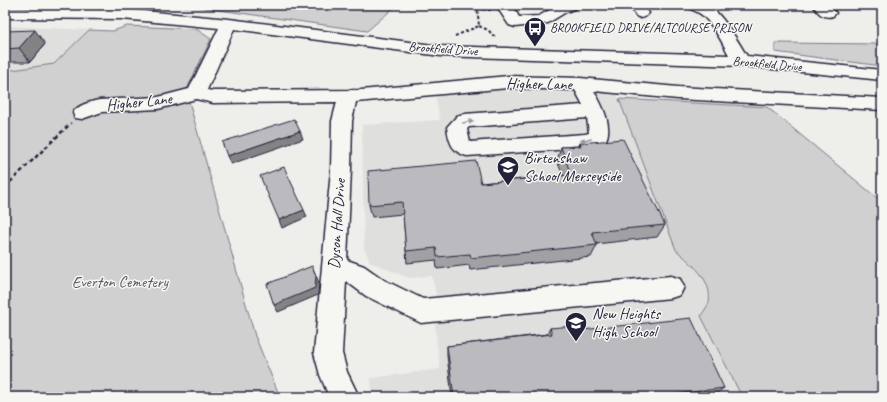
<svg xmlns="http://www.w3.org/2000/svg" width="887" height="402" viewBox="0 0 887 402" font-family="Caveat,sans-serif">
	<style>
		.built { fill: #dfdfde }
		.green { fill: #d0d0d1; stroke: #797986 }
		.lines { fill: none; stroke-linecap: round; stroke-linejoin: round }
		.minor-casing { stroke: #22223b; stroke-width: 3 }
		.path-far1 { stroke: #22223b; stroke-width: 2; stroke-dasharray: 3 2.5; stroke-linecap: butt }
		.path { stroke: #22223b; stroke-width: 2.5; stroke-dasharray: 4 3; stroke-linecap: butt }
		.minor { fill: #f6f6f2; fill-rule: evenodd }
		.wall { fill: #a1a1a4; stroke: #22223b }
		.shaded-wall { fill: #838386; stroke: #22223b }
		.building { fill: #bbbbbf; stroke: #22223b }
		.oneway { fill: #9797a0 }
		.labels { text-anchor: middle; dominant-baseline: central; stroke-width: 3; stroke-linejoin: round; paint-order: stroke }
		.far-poi-label { font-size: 13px; fill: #22223b; stroke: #f6f6f2; text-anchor: start }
		.far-street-label { font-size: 13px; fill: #22223b; stroke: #f6f6f2 }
		.street-label { font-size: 16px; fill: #22223b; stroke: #f6f6f2 }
		.poi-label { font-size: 16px; fill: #22223b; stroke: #f6f6f2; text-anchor: start }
		.park-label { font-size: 16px; fill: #565668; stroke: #f6f6f2 }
	</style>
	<rect width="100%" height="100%" fill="#eeeeeb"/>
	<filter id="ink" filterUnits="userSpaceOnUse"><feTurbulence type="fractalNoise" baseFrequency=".025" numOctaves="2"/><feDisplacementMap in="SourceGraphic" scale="8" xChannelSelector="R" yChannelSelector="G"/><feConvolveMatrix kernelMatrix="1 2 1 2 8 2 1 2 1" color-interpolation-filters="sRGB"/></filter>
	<g filter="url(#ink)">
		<path class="built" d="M5,26L89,30L54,64L5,71Z
			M507,87L616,92L676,250L692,264L706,281L709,303L701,316L742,397H372L371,378L440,369L434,317L437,300L432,276L409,278L370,262L364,248L362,125L440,120L435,93Z"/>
		<path class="green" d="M151,5H397L367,31L198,7Z
			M127,26L196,29L211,39L186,91L255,336L280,397H5V71L54,64L89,30L113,31Z
			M775,43L882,44V66L775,52Z
			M619,99L767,107L882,202V397H742L701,316C703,312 708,306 709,302C712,279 692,264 676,250Z"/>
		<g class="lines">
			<g class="minor-casing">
				<path id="minor" d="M502,5H516L515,10L519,17L539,16L558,5H578L576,8L566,12L548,23L515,27L509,25L499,10Z
					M630,5H644L649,13L646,16L641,18L636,16Z
					M688,5C693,5 701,4 706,5C719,8 740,45 747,56L882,70V80L741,66L441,56L234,29L207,90L213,91L361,90L508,76L580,78L678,87L882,98V110L678,99L594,91C602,105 614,127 605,142L586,148L467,156C452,152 449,142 447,127L457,116L464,114L583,105L575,90L508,88L356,102L352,121L351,170L347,260L364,266L384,280L423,299L671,276L680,279L684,287L680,295L671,298L421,323L366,296L346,281L342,353L347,372L359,397H329L320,375L314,353L331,170L332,121L337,102L213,103L196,99L158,109L102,112L82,119L75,118L73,113C77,105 90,102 99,100L158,97L189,89L219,28L122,19L5,18V8L122,9L229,19L441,46L729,55C722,42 714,26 703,16C698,11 691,11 688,5ZM587,118L589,133L585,134L470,142L467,129L469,127Z
					M813,5H829L836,13L833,16C823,19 818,13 813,5Z"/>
			</g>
			<path class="path-far1" d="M477,9L493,10
				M479,26L488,30L496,38
				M455,36L479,26L477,5"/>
			<path class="path" d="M5,187L71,123"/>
			<use href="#minor" class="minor"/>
		</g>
		<path class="wall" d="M5,31L45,44L30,62H5Z
			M580,143L665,225L657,237L596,244L597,245L591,257L470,270L469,265L437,269L436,260L407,263L403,214L372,217L369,205L481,183L563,175L557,161L561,147L579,146Z
			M550,328L573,331L724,388L712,396L706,397H452L447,356V346L547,334Z"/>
		<path class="shaded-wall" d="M35,30L45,44L30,62L19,48Z
			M300,131L303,139L231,164L227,156Z
			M304,210L307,217L282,228L279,220Z
			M312,266L319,283L318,295L278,312L274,305Z"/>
		<path class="building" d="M35,30L19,48L5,49V31Z
			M294,119L300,131L227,156L222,142Z
			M623,139L665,225L592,232L597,245L471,258L470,254L437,257L436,248L406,251L402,202L369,205L368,171L476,161L481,183L571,175L561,147L581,146L580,143Z
			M284,167L304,210L279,220L260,176Z
			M312,266L316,276L315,288L274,305L267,284Z
			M691,318L724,388L653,397H454L447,346L552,334L550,328L572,326L573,331Z"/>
		<defs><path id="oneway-solid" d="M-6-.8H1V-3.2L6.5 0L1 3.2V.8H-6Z"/></defs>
		<g class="oneway">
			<use href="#oneway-solid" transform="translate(468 122) rotate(-10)"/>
			<use href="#oneway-solid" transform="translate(586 140) rotate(171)"/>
		</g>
	</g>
	<defs>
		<g id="bus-pin" transform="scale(1.15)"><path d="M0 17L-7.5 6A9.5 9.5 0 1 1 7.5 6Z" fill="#22223b" stroke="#f6f6f2"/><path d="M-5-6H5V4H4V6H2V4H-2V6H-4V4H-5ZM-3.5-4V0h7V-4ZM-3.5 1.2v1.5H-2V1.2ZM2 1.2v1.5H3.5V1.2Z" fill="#fff"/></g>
		<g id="school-pin" transform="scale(1.15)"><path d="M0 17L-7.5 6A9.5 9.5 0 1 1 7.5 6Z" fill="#22223b" stroke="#f6f6f2"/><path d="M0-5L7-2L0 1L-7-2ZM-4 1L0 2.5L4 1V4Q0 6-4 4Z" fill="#fff"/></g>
	</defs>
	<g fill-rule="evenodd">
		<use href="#bus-pin" x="535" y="28"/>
		<use href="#school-pin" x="508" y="167"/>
		<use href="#school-pin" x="576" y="323"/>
	</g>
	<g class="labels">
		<g class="far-poi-label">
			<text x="550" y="28">BROOKFIELD DRIVE/ALTCOURSE PRISON</text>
		</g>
		<g class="far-street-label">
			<text transform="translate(443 49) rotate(4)">Brookfield Drive</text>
			<text transform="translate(767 64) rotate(5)">Brookfield Drive</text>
		</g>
		<g class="street-label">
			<text transform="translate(539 84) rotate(1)">Higher Lane</text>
			<text transform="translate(139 102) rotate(-6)">Higher Lane</text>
			<text transform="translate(337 224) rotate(-86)">Dyson Hall Drive</text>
		</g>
		<g class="poi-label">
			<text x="524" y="158">Birtenshaw<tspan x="524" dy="18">School Merseyside</tspan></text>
			<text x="592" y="314">New Heights<tspan x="592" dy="18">High School</tspan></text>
		</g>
		<g class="park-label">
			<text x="120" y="282">Everton Cemetery</text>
		</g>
	</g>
	<rect width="887" height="402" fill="none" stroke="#f6f6f2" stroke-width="20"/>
	<rect x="10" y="10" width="867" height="382" fill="none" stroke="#22223b" stroke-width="1.5" filter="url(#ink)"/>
</svg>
